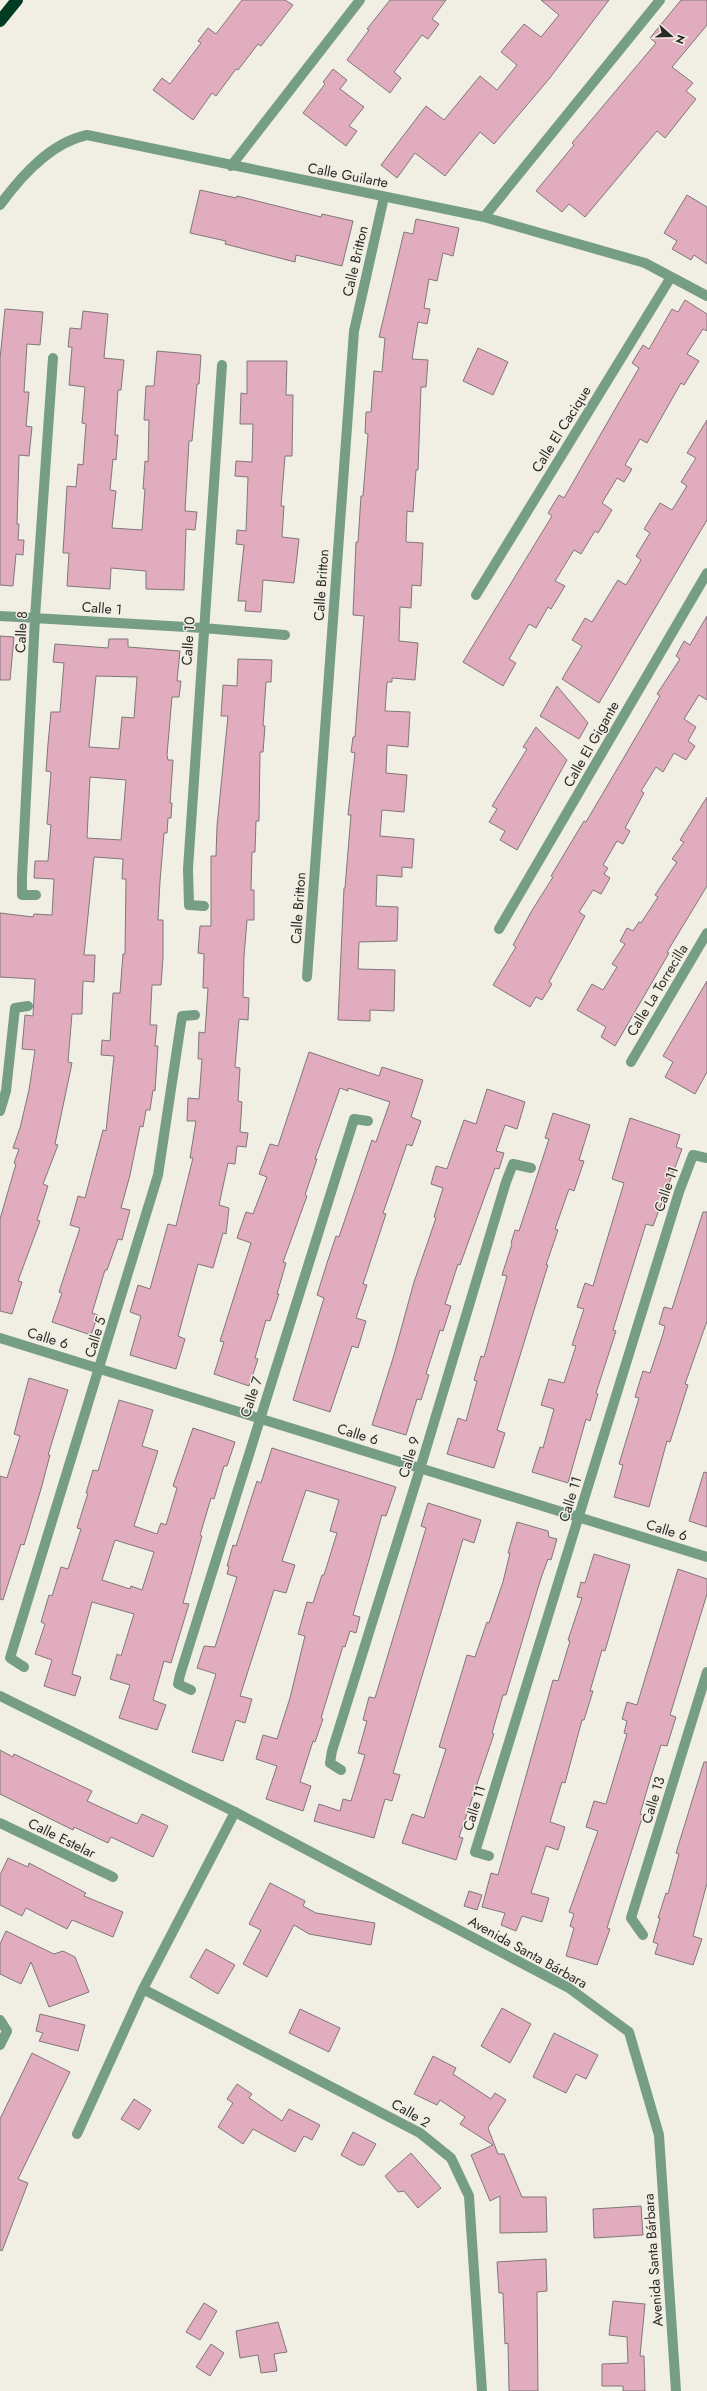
<svg xmlns="http://www.w3.org/2000/svg" width="707" height="2391" viewBox="0 0 707 2391" font-family="Jost,sans-serif">
	<style>
		.building { fill: #e1acbe; stroke: #81777a; fill-rule: evenodd }
		.lines { fill: none; stroke-linecap: round; stroke-linejoin: round }
		.minor { stroke: #769e86; stroke-width: 10 }
		.tertiary { stroke: #769e86; stroke-width: 10 }
		.motorway { stroke: #003c22; stroke-width: 12 }
		.labels { text-anchor: middle; dominant-baseline: central; stroke-width: 3; stroke-linejoin: round; paint-order: stroke }
		.street-label { font-size: 14px; fill: #2c2a27; stroke: #f1eee4 }
	</style>
	<rect width="100%" height="100%" fill="#f1eee4"/>
	<path class="building" d="M242,0H285L293,5L261,46L258,44L238,70L236,69L216,96L212,93L193,120L153,90L162,78L170,84L201,43L198,41L208,28L216,34Z
		M390,0H446L432,19L439,24L428,39L422,35L394,72L401,78L390,93L347,60L369,30L367,29Z
		M541,0H609L549,79L494,144L480,132L445,176L415,153L397,178L381,165L426,106L444,120L480,76L497,90L517,65L501,52L524,24L541,37L559,15Z
		M681,0H707V25L672,67L693,83L686,91L696,99L665,138L657,131L585,217L569,204L562,212L536,191L574,145L572,143L656,43L650,38Z
		M333,69L347,80L340,89L364,107L349,126L357,131L346,146L303,113L325,84L323,82Z
		M200,190L236,198L237,196L321,217L322,214L353,221L342,266L296,255L295,262L225,244L226,241L190,233Z
		M687,195L707,207V264L694,255L691,260L672,249L677,241L664,233Z
		M416,219L459,228L453,256L443,253L437,281L429,279L424,308L430,309L427,324L418,322L412,359L428,360L426,387H421L418,470H416L413,512L407,511L406,542L423,543L421,586L412,585L411,608L400,607L399,641L418,643L415,680L392,678V682H387L385,711L410,712L408,747L387,745L386,773L407,775L404,812L382,810L380,836L414,839L412,868L402,867V877L377,875L376,906L398,907L397,941L359,942L358,969L395,970L394,1011L370,1010V1021L338,1020L344,888H345L351,815H348L355,753L351,752L353,737H355L364,616L353,615L356,542H358L361,496H363L368,434L365,433L366,412H371L374,371L382,372L385,338L379,337L404,232L413,234Z
		M685,300L707,314V331L703,329L687,354L699,361L684,385L681,383L647,443L640,439L625,465L632,469L624,482L617,478L602,503L612,510L598,533L595,531L581,554L574,550L555,581L565,586L551,609L548,607L536,628L529,624L509,659L516,663L503,686L463,662L552,516L548,513L559,495L564,498L618,404L639,368L632,363L643,345L649,349L672,309L678,312Z
		M5,309L43,312L40,345L27,344L24,392H29L26,426L32,427L29,456L19,455L17,524H19L18,540H24L23,555L16,554L13,586L0,585V359Z
		M83,311L108,314L104,358L124,360L121,390H118L115,435H118L116,460L113,459L110,490L116,491L112,528L142,530L145,489H143L145,461L148,462L149,420H144L146,386H154L157,351L201,355L199,384H197L192,441H189L185,511L197,512L195,530L186,529L184,590L146,589V571L111,568L110,589L67,586L69,553H63L67,486L76,487L78,464L83,465L86,424L82,423L85,387L69,385L72,347H68L70,328L81,329Z
		M478,348L508,362L493,395L463,381Z
		M247,361H287L286,395H293L292,456H285L281,506H284L282,537L299,539L294,583L263,580L261,612L245,611L246,601H238L244,545L236,544L237,530L246,531L248,477L235,476L236,461L252,462L253,424H240L241,393L247,394Z
		M707,420V520L599,703L562,679L582,646L572,640L585,618L592,622L618,580L626,585L641,560L636,556L650,533L644,529L660,503L672,510L687,486L681,482L696,458L687,453Z
		M707,616V700L699,695L684,719L696,727L688,741L695,746L686,760L674,753L663,772L656,767L641,791L644,793L625,828L630,831L623,844L617,841L603,865L608,868L604,874L610,878L601,894L593,890L579,912L585,916L549,982L552,984L542,1000L536,997L530,1007L493,985L516,947L513,945L531,912L553,877L551,876L584,821L586,822L660,696L657,694L680,659L676,656L684,641L690,645Z
		M0,636L14,637L10,680H0Z
		M109,639H128V647L180,651L177,681H181L179,697H172L167,755L168,760H173L170,803H172L171,818H168L167,833H164L160,881L158,920H163V957L161,985H152L150,1025H157L155,1046H158L155,1091L153,1090L150,1110H146L143,1127L140,1126L130,1175L121,1208L130,1210L122,1240L118,1239L107,1270H105L92,1313L98,1315L91,1335L52,1322L62,1293L59,1292L80,1228L70,1225L78,1196L85,1198L103,1130L106,1131L114,1056L101,1055L102,1040L110,1041L113,993H120L123,954H125L126,879H122L123,859L94,857L84,955H95L94,982L83,981L82,1014H72L68,1062L72,1063L55,1144L58,1145L43,1184L48,1186L37,1220L40,1221L18,1281L22,1282L12,1314L0,1311V1219L16,1164L14,1163L19,1149L13,1148L20,1128L29,1090L35,1050L22,1049L25,1015L33,1016L35,979L0,977V913L33,917L34,914L52,915L54,879L34,878L35,861H48L51,825L47,824L51,772L46,771L48,744L51,712H60L64,663L53,662L55,644L108,648ZM96,676L137,677L134,718L122,717L119,749L89,747ZM90,777L126,780L121,840L87,838Z
		M238,659L272,660L271,682H266L263,726H265L263,752H260L259,821H256L255,852H252L251,890H254V920H247L244,956L243,997L249,998L248,1020L239,1019L235,1067L240,1068L238,1101L242,1102L240,1132L248,1133L246,1147L237,1146L235,1164L228,1163L219,1205L229,1208L226,1234L223,1233L213,1268L198,1264L178,1336L185,1339L176,1369L130,1355L141,1316L130,1312L138,1285L150,1289L168,1224L176,1226L193,1158H190L196,1121H187L188,1098L199,1099L202,1059H198L199,1032L205,1033L208,988H203L204,954L198,953L200,926H211V856H216L217,826L228,716H221L223,685L237,686Z
		M557,686L588,723L579,739L540,716Z
		M536,727L567,760L517,850L500,840L505,831L489,822L497,809L492,806L527,749L523,747Z
		M707,797V886L667,952L669,953L615,1046L601,1037L606,1027L577,1010L592,984L603,990L617,967L612,964L625,944L620,941L627,928L633,931L639,922L641,923L658,897L655,895L677,862L672,859L684,842L680,840Z
		M707,981V1072L695,1094L665,1077L673,1062L663,1056Z
		M309,1052L379,1076L382,1067L423,1080L411,1117L421,1121L412,1146L407,1144L383,1213L386,1214L363,1284L367,1285L356,1318L366,1321L358,1348L352,1346L330,1412L293,1400L324,1298L317,1295L327,1263L336,1236L339,1237L372,1140L376,1142L390,1102L348,1088V1091L340,1088L315,1159H317L305,1195L307,1196L283,1262L286,1263L277,1294H279L270,1321L266,1320L255,1358L258,1359L249,1386L214,1374L224,1342L220,1341L251,1243L237,1238L246,1212L253,1214L267,1177L259,1174L263,1163L270,1144L278,1146Z
		M487,1089L525,1102L517,1129L505,1125L496,1151L504,1153L499,1169L495,1168L460,1265L458,1264L445,1304L451,1306L443,1331L440,1330L426,1374L429,1375L421,1400L417,1399L406,1435L372,1425L394,1355L414,1282L436,1218L434,1217L443,1188L431,1184L436,1166L447,1169L464,1120L476,1124Z
		M553,1113L590,1125L579,1160L584,1161L574,1191L569,1189L555,1229L558,1230L546,1265H548L497,1430L505,1433L494,1468L447,1454L458,1418L466,1421L477,1381L474,1380L481,1356L484,1357L507,1276L502,1275L512,1244L511,1243L515,1230L519,1231L536,1179L549,1139L545,1138Z
		M630,1118L680,1135L676,1147L682,1149L653,1226L646,1224L613,1330L616,1331L596,1393L598,1394L590,1421L586,1419L568,1483L532,1472L540,1447L543,1448L554,1409L541,1405L549,1379L564,1383L576,1346L572,1345L584,1309L577,1307L585,1283L593,1286L624,1183L612,1179Z
		M703,1212H707V1321L685,1384L688,1385L670,1442L667,1441L649,1507L614,1497L623,1465L619,1464L639,1398L635,1397L643,1371L650,1373L663,1334L665,1326L659,1324L664,1307L672,1309Z
		M29,1378L68,1390L48,1455H50L41,1489L24,1545L21,1544L3,1600L0,1599V1476L7,1478L20,1436L14,1434Z
		M119,1400L153,1410L142,1446L158,1451L134,1526L157,1534L161,1523L166,1525L177,1488L173,1486L193,1428L235,1442L227,1466H224L214,1499L211,1498L200,1535L202,1536L183,1603L189,1604L171,1663L164,1661L153,1700L166,1705L157,1730L119,1718L130,1685L110,1679L117,1654L121,1656L134,1614L92,1602L72,1674L81,1677L75,1696L44,1686L52,1660L35,1654L45,1624L41,1622L49,1595L52,1596L61,1567L68,1569L81,1529L77,1528L88,1493H86L93,1470L98,1471ZM115,1540L154,1552L142,1590L131,1586L130,1589L102,1580Z
		M272,1448L396,1487L386,1516L382,1515L353,1615L360,1617L356,1633L350,1631L345,1647L343,1646L321,1718L323,1719L315,1742L313,1741L300,1782L311,1786L303,1811L266,1799L277,1766L256,1759L263,1735L277,1739L290,1698L305,1636L298,1634L307,1602L313,1603L322,1575H324L337,1533L330,1531L339,1500L306,1490L282,1561L295,1565L286,1593L274,1590L240,1696L252,1699L245,1723L236,1720L223,1761L192,1752L216,1674L197,1668L204,1646L215,1647L237,1577L227,1574L229,1566H227L233,1545L236,1546L257,1481L261,1483Z
		M704,1472L707,1473V1527L689,1521Z
		M428,1503L481,1520L474,1543L463,1539L393,1773L400,1775L392,1801L385,1799L374,1838L314,1821L319,1804L340,1811L343,1799L351,1801L365,1755L358,1753L367,1721L363,1720L369,1697L375,1698L406,1595L426,1528L421,1526Z
		M517,1522L548,1531L549,1537L557,1539L551,1560L548,1559L541,1578L506,1695H503L492,1733L494,1734L459,1837L463,1838L456,1860L402,1843L412,1814L424,1818L446,1749L439,1747L467,1655L475,1657L487,1622L489,1623L503,1582L510,1553H508Z
		M594,1554L630,1565L605,1651L602,1650L590,1691H593L584,1720H582L565,1783L562,1782L550,1822L565,1827L558,1850L546,1846L531,1893L549,1898L542,1922L522,1916L516,1931L501,1925L505,1913L482,1907L491,1873L498,1875L553,1680L558,1681L570,1641L568,1640L582,1598L577,1597L581,1582L585,1583Z
		M678,1569L707,1579V1594L670,1715L676,1717L667,1746L661,1745L649,1783L640,1814L643,1815L607,1928L610,1929L597,1965L566,1956L574,1928L570,1926L574,1914L569,1912L598,1831L586,1827L594,1801L606,1804L627,1734L624,1733L627,1721L622,1719L627,1702L637,1705Z
		M0,1750L13,1757L14,1754L92,1791L87,1801L137,1824L142,1814L168,1826L153,1857L111,1837L108,1843L74,1827L73,1830L0,1794Z
		M704,1762H707V1883L693,1936L702,1939L693,1965L655,1954L658,1944L653,1942L660,1918H658L666,1893L668,1894L679,1854L676,1853Z
		M8,1858L28,1867L29,1863L86,1893L84,1896L123,1912L113,1937L72,1920L67,1929L26,1908L22,1916L0,1905V1875Z
		M270,1883L305,1901L303,1906L316,1913L375,1923L371,1945L309,1934L294,1925L267,1977L243,1964L261,1930L249,1924Z
		M469,1891L482,1895L477,1910L464,1906Z
		M6,1931L54,1954L63,1951L75,1957L89,1992L49,2007L31,1962L21,1984L0,1974V1944Z
		M206,1949L235,1965L218,1994L190,1977Z
		M502,2008L531,2024L510,2063L481,2046Z
		M300,2009L340,2028L329,2052L289,2033Z
		M40,2014L85,2025L78,2051L39,2041L43,2033L36,2031Z
		M554,2033L598,2055L586,2079L576,2074L566,2093L533,2077Z
		M32,2053L70,2072L18,2179L28,2183L2,2251L0,2250V2119Z
		M433,2056L456,2068L453,2074L491,2099L495,2093L506,2100L488,2128L498,2154H504L522,2197H546L547,2232L500,2233V2196L490,2201L471,2155L493,2145L460,2124L465,2117L440,2100L437,2105L414,2094Z
		M237,2084L252,2094L249,2098L282,2121L289,2109L320,2125L312,2140L304,2136L295,2152L253,2129L243,2144L218,2127L233,2103L227,2099Z
		M134,2099L151,2110L139,2130L121,2119Z
		M353,2132L376,2144L364,2165H359L341,2155Z
		M411,2153L441,2188L418,2208L404,2191L398,2192L385,2176Z
		M641,2206L643,2235L594,2238L593,2209Z
		M546,2259L547,2291L537,2292L538,2391H509L508,2343L505,2344L503,2293H499L497,2262Z
		M613,2301L645,2304L640,2356H644L645,2391H623V2386H602V2364L628,2363L627,2337L609,2335Z
		M204,2303L217,2311L200,2340L186,2332Z
		M278,2322L287,2352L274,2354L277,2371L261,2373L258,2355L240,2358L236,2331Z
		M211,2344L224,2353L210,2376L196,2367Z"/>
	<g class="lines">
		<path class="minor" d="M231,166L360,0
			M0,205C21,176 50,143 87,135L484,217L645,263L707,296
			M484,217L660,0
			M476,595L671,277
			M0,616L203,628L285,635
			M36,895H22V877L35,617L53,358
			M204,906L189,905L188,869L222,365
			M499,929L707,573
			M307,977L354,331L384,197
			M631,1062L707,933
			M0,1111L6,1091L15,1008L28,1006
			M0,1338L707,1557
			M24,1667L10,1658L158,1175L182,1016L195,1015
			M191,1690L178,1684L180,1675L354,1119L368,1121
			M341,1770L330,1763L332,1751L420,1469L506,1182L513,1164L531,1168
			M0,1823L113,1877
			M489,1856L475,1852L679,1192L693,1155L707,1158
			M643,1935L631,1918L707,1672
			M143,1989L420,2133L451,2158L469,2196L482,2391
			M0,2020L7,2031L0,2045
			M77,2134L143,1989L235,1812"/>
		<path class="tertiary" d="M0,1696L235,1812L569,1988L629,2032L659,2135L676,2391"/>
		<path class="motorway" d="M0,21L17,0"/>
	</g>
	<g class="labels">
		<g class="street-label">
			<text transform="translate(348 175) rotate(11)">Calle Guilarte</text>
			<text transform="translate(355 261) rotate(-77)">Calle Britton</text>
			<text transform="translate(561 429) rotate(-58)">Calle El Cacique</text>
			<text transform="translate(321 585) rotate(-86)">Calle Britton</text>
			<text transform="translate(102 608) rotate(4)">Calle 1</text>
			<text transform="translate(21 632) rotate(-87)">Calle 8</text>
			<text transform="translate(188 641) rotate(-86)">Calle 10</text>
			<text transform="translate(591 744) rotate(-60)">Calle El Gigante</text>
			<text transform="translate(298 908) rotate(-86)">Calle Britton</text>
			<text transform="translate(657 990) rotate(-59)">Calle La Torrecilla</text>
			<text transform="translate(666 1189) rotate(-71)">Calle 11</text>
			<text transform="translate(95 1337) rotate(-73)">Calle 5</text>
			<text transform="translate(48 1338) rotate(17)">Calle 6</text>
			<text transform="translate(251 1397) rotate(-72)">Calle 7</text>
			<text transform="translate(358 1434) rotate(17)">Calle 6</text>
			<text transform="translate(409 1457) rotate(-73)">Calle 9</text>
			<text transform="translate(570 1499) rotate(-73)">Calle 11</text>
			<text transform="translate(667 1530) rotate(17)">Calle 6</text>
			<text transform="translate(653 1800) rotate(-73)">Calle 13</text>
			<text transform="translate(474 1808) rotate(-73)">Calle 11</text>
			<text transform="translate(62 1838) rotate(26)">Calle Estelar</text>
			<text transform="translate(528 1952) rotate(29)">Avenida Santa Bárbara</text>
			<text transform="translate(411 2113) rotate(30)">Calle 2</text>
			<text transform="translate(653 2260) rotate(-94)">Avenida Santa Bárbara</text>
		</g>
	</g>
	<g transform="translate(671 36) rotate(110)" stroke="#f1eee4" stroke-width="3" paint-order="stroke">
	<path d="M0-3L7 15L0 10L-7 15Z" fill="#2c2a27"/>
	<text y="-6" font-size="11" font-weight="bold" text-anchor="middle" fill="#2c2a27">N</text>
	</g>
</svg>
